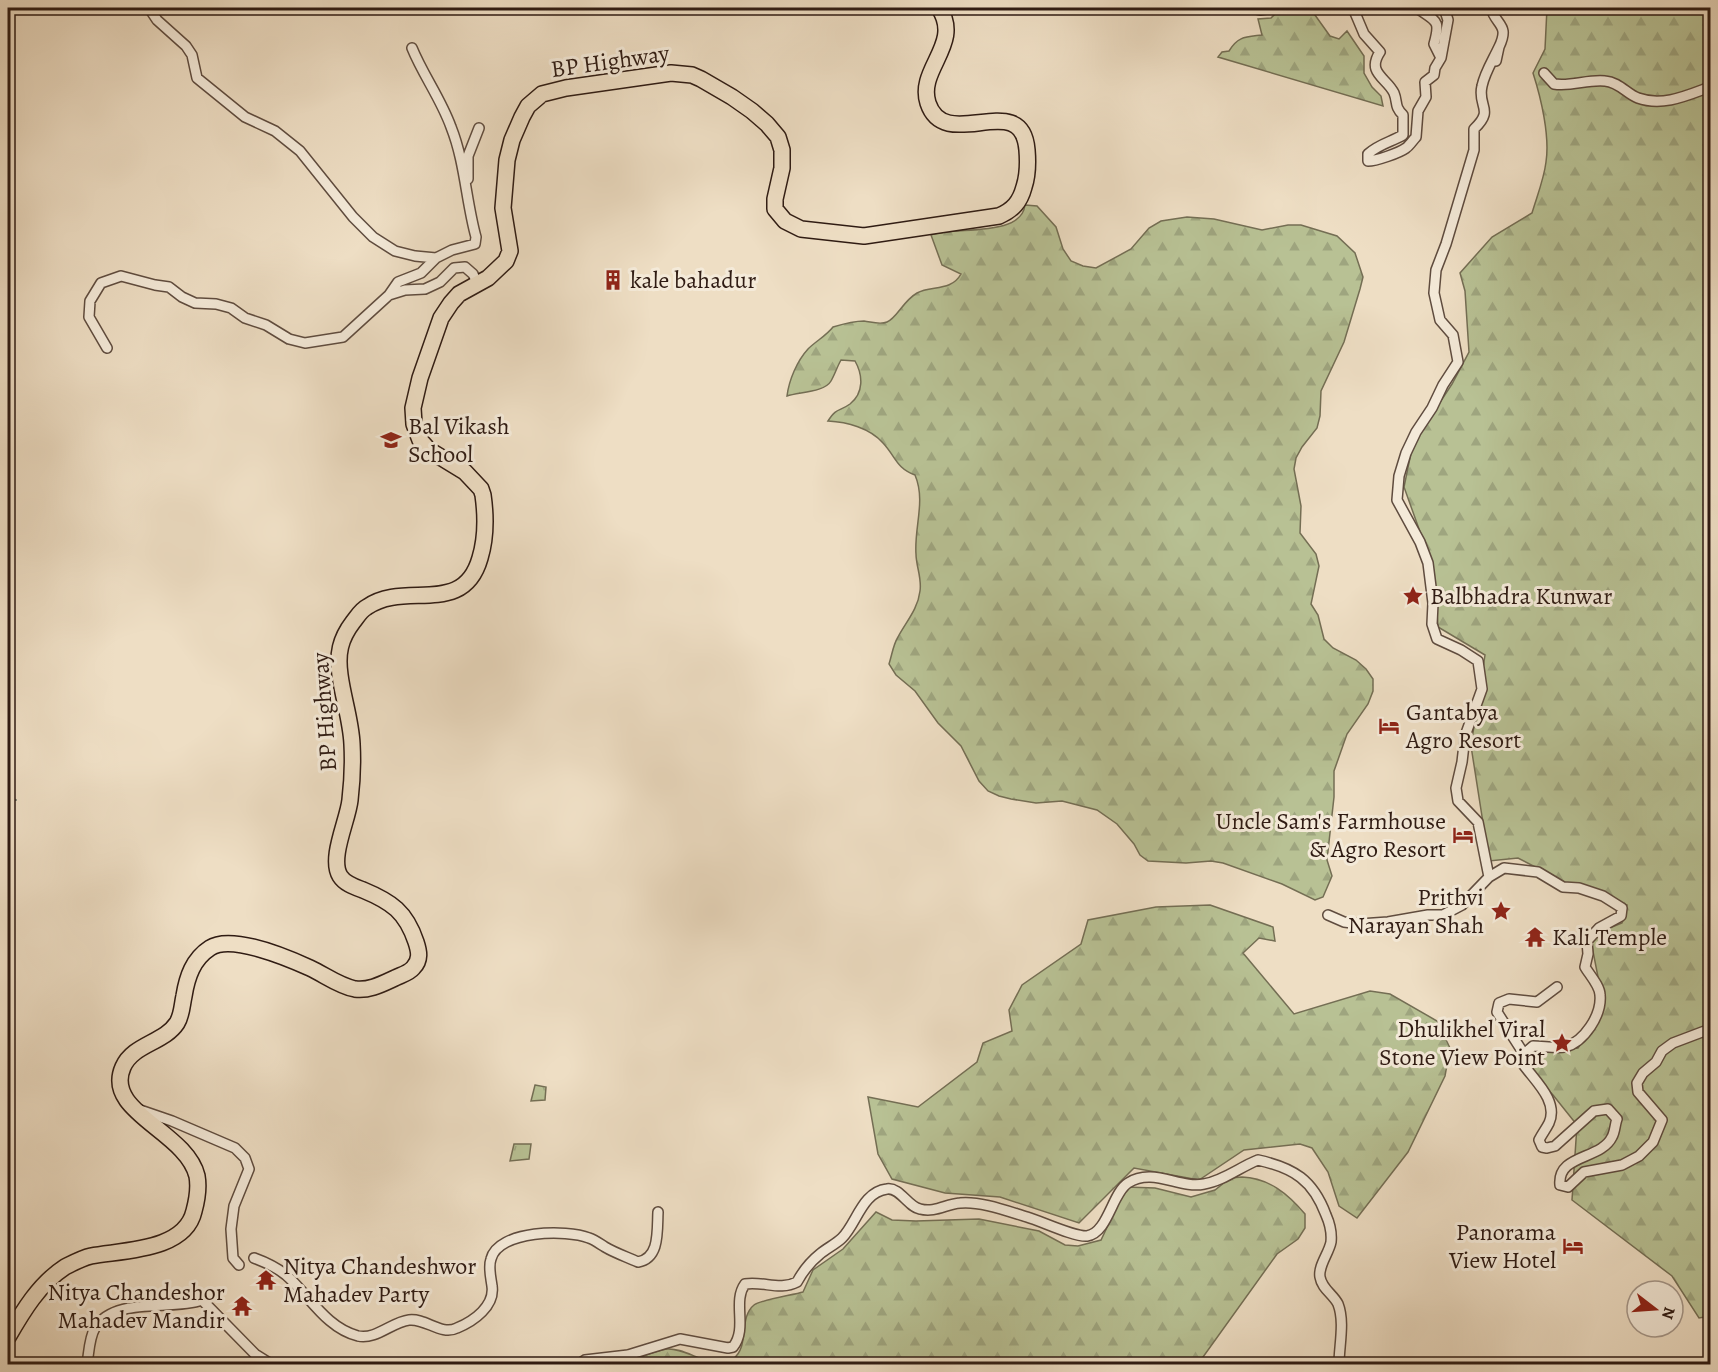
<svg xmlns="http://www.w3.org/2000/svg" width="1718" height="1372" viewBox="0 0 1718 1372" font-family="Alegreya,serif">
	<style>
		.grass { fill: url(#grass-tufts); stroke: #746e54; stroke-width: 1.5 }
		.forest { fill: url(#forest-firs); stroke: #746e54; stroke-width: 1.5 }
		.lines { fill: none; stroke-linecap: round; stroke-linejoin: round }
		.stream { stroke: #707c70; stroke-width: 2 }
		.minor-casing { stroke: #5f4c3f; stroke-width: 12 }
		.trunk-casing { stroke: #2f1b13; stroke-width: 18 }
		.minor { stroke: #f4ead9; stroke-width: 9 }
		.trunk { stroke: #eedec4; stroke-width: 15 }
		.labels { text-anchor: middle; dominant-baseline: central; stroke-width: 6; stroke-linejoin: round; paint-order: stroke }
		.street-label { font-size: 24px; fill: #2f1b13; stroke: #f4ead9 }
		.poi-label { font-size: 24px; fill: #2f1b13; stroke: #f4ead9; text-anchor: start }
	</style>
	<defs>
		<pattern id="grass-tufts" width="24" height="20" patternUnits="userSpaceOnUse" patternTransform="scale(1.5)"><rect width="24" height="20" fill="#b8c194"/><path d="M3 7l-1-3M5 7V3M7 7l1-3M15 17l-1-3M17 17v-4M19 17l1-3" fill="none" stroke="#9ea57f"/></pattern>
		<pattern id="forest-firs" width="22" height="20" patternUnits="userSpaceOnUse" patternTransform="scale(1.5)"><rect width="22" height="20" fill="#b8c194"/><path d="M5 1l3.5 6h-7zM16 11l3.5 6h-7z" fill="#9ea57f"/></pattern>
	</defs>
	<rect width="100%" height="100%" fill="#eedec4"/>
	<filter id="stains"><feTurbulence type="fractalNoise" baseFrequency=".00333" numOctaves="4"/><feColorMatrix values="0 0 0 0 .2 0 0 0 0 .09 0 0 0 0 .02 0 0 0 .5 -.17"/></filter>
	<radialGradient id="worn" r=".72"><stop offset=".6" stop-color="#630" stop-opacity="0"/><stop offset="1" stop-color="#630" stop-opacity=".3"/></radialGradient>
	<path class="grass" d="M535,1085L546,1087L545,1100L531,1101Z
		M514,1144H531L529,1159L510,1161Z"/>
	<path class="forest" d="M1272,8H1310L1330,36L1339,39L1347,31L1364,56V73L1372,87L1381,96L1383,106L1218,57L1222,52L1229,51C1238,36 1246,37 1262,35L1258,19L1271,18L1275,14Z
		M1547,8H1710V1316L1699,1318L1672,1276L1572,1200L1577,1125L1553,1095L1526,1066V1055L1536,1049L1542,1051L1578,1048L1595,1023L1604,993L1598,977L1590,936L1622,923L1627,905L1564,882L1518,858L1489,861L1471,746L1485,655L1438,627L1434,571L1404,487L1413,443L1452,384L1469,352L1465,291L1460,273L1492,237L1532,213C1537,196 1544,179 1546,162C1550,136 1541,98 1533,73L1545,49Z
		M1025,205L1037,206L1056,227L1063,249L1071,261L1083,266L1096,268L1131,249L1149,228L1161,221L1187,217L1214,219L1262,230L1288,225H1301L1337,236L1355,253L1363,277L1360,289L1344,342L1321,391L1320,416L1317,428L1302,447L1296,458L1294,469L1301,506L1300,533L1316,554L1319,566L1311,604L1318,615L1324,639L1333,648L1356,660L1366,669L1373,679V691L1368,704L1347,734L1334,771V797L1327,860L1332,876L1323,897L1315,900L1282,884L1223,863L1211,861L1186,863L1148,861L1140,855L1134,844L1117,824L1097,810L1062,801L1036,803L1011,799L999,796L988,791L979,781L961,746L938,723L915,691L896,675L889,664C892,655 893,645 898,637C906,622 918,609 920,591C922,578 916,566 916,554C914,527 926,501 915,475C896,468 896,457 883,443C870,428 847,422 828,421C837,407 839,412 850,404C864,393 863,375 855,361L841,360C837,367 835,374 831,381C825,392 799,392 787,396C789,380 797,361 808,349C816,341 826,336 833,327C843,324 853,321 864,321C872,322 880,325 887,322C897,318 903,301 917,293C931,285 951,292 961,274L942,265L931,235C955,226 1021,238 1025,205Z
		M1210,905L1273,927L1275,941L1259,938L1243,953L1294,1014L1370,991L1390,994L1437,1021L1450,1048L1445,1076L1408,1152L1357,1218L1339,1206L1328,1172L1312,1148L1300,1144L1244,1150L1199,1180L1134,1168L1079,1223L1000,1197L945,1193L892,1179L878,1154L868,1097L918,1107L977,1062L983,1043L1012,1031L1009,1010L1022,985L1081,944L1088,920L1156,907Z
		M1242,1177C1269,1178 1288,1194 1305,1214V1228L1298,1239L1277,1254L1198,1364H614C633,1363 650,1351 667,1349C687,1347 712,1372 733,1359C750,1347 738,1318 754,1305C760,1300 793,1295 803,1292L813,1270L843,1249L876,1212L892,1220L916,1221L979,1219L1039,1231L1065,1245L1078,1246L1101,1240L1126,1187L1155,1188L1191,1197L1215,1190L1230,1178Z"/>
	<g class="lines">
		<path class="stream" d="M8,798L16,800"/>
		<g class="minor-casing">
			<path id="minor" d="M149,8L157,20L186,46L192,55L197,78L245,117L275,131L300,151L353,217L373,237L395,251L415,256L436,258
				M1251,8L1260,10L1273,8
				M1353,8L1364,34L1380,52C1366,73 1387,78 1394,93C1398,103 1394,106 1403,115V135C1391,142 1379,144 1368,154V161C1376,161 1399,153 1406,148C1410,145 1413,140 1416,137L1418,111L1426,97L1425,82L1434,75L1435,68L1441,58
				M1417,8C1436,22 1441,19 1434,44L1441,58L1448,20L1444,8
				M1491,8C1496,26 1510,24 1499,47
				M1544,73L1554,84C1571,87 1588,79 1605,81C1619,82 1627,94 1638,98C1663,107 1688,95 1710,87
				M468,179V156L479,128
				M389,295L398,282L421,273L436,258L452,250L475,244L476,237C466,201 465,162 451,127C441,99 423,75 412,48
				M107,348L89,317L90,301L101,283L121,276L155,285L169,287L182,297L195,303L216,304L231,308L245,318L266,325L289,339L305,343L343,337L389,295L405,290L425,289L440,282L454,268L465,267L473,274L478,285
				M1489,877L1478,822L1458,801L1456,788L1462,762L1465,736L1482,689L1478,661L1461,650L1437,639L1432,624L1433,603L1428,563L1420,542L1397,500L1399,476L1406,453L1416,432L1432,408L1443,385L1458,362L1453,335L1440,320L1434,293L1436,270L1446,244L1474,150V129C1495,109 1477,107 1482,86C1485,72 1493,60 1499,47L1496,61
				M1328,915L1344,922L1360,924L1388,922L1428,915H1443L1462,905L1489,877L1504,868L1538,872L1563,887L1579,888L1603,896L1622,908L1621,916L1599,928L1587,941L1588,954L1585,967C1589,974 1600,986 1600,995C1602,1015 1584,1042 1565,1047C1556,1049 1543,1046 1533,1046L1524,1054L1523,1064C1534,1080 1559,1101 1549,1123C1546,1129 1542,1134 1539,1140L1542,1147L1547,1148L1555,1146L1594,1111L1608,1109L1617,1119C1615,1124 1615,1132 1612,1137C1601,1160 1557,1154 1560,1185L1568,1187L1584,1172L1622,1165L1639,1156L1653,1142L1662,1120L1638,1092L1637,1083L1643,1073L1656,1062L1662,1051L1673,1043L1710,1029
				M1524,1054L1497,1012L1499,1003L1509,999L1537,1002L1557,987
				M140,1110L172,1121L235,1148L245,1158L249,1169L234,1206L231,1229L233,1258L239,1265
				M254,1258C265,1262 276,1267 286,1275C309,1295 326,1328 358,1336C376,1340 392,1322 409,1320C426,1318 441,1336 457,1328C474,1321 495,1306 492,1286C491,1278 488,1267 491,1259C498,1230 567,1229 589,1238C595,1240 600,1244 605,1247C615,1253 627,1257 638,1262C660,1258 657,1231 658,1212
				M87,1364C89,1353 89,1338 95,1328C115,1296 171,1311 202,1300L255,1354L271,1364
				M579,1364L585,1360L628,1355L680,1339L728,1348L733,1347C748,1328 732,1302 745,1284C764,1281 780,1291 797,1282C803,1271 810,1262 820,1254C827,1248 836,1244 842,1238C857,1223 862,1192 887,1189C900,1187 908,1207 920,1209C935,1213 946,1204 960,1203C981,1201 1007,1211 1027,1217C1041,1221 1074,1237 1087,1236C1108,1233 1112,1193 1128,1183C1153,1167 1179,1189 1204,1184C1223,1181 1240,1167 1258,1160C1294,1168 1313,1180 1326,1215C1330,1224 1332,1232 1331,1242C1329,1253 1318,1266 1320,1277C1322,1289 1333,1294 1338,1304C1345,1322 1339,1346 1339,1364"/>
		</g>
		<g class="trunk-casing">
			<path id="trunk" d="M8,1337C23,1311 39,1284 65,1267C73,1263 82,1258 91,1256C123,1250 185,1251 194,1211C197,1200 199,1187 197,1176C186,1131 103,1112 123,1067C133,1044 164,1043 177,1023C182,1015 182,1005 184,996C187,977 193,959 210,948C231,934 288,958 310,968C325,975 339,986 355,989C369,991 382,984 395,978C401,975 409,973 413,968C421,960 419,951 416,942C406,912 392,902 363,890C355,887 345,884 340,876C329,858 348,820 350,800C352,783 353,762 352,744C351,721 343,698 340,675C337,654 340,639 353,622C357,617 361,610 367,607C405,580 463,618 480,558C486,538 486,516 483,495L481,489L465,472L429,450L420,440L414,424L413,408L420,378L441,318L451,303L459,294L488,278L506,261L510,251L503,208L507,160L512,140L522,117L528,106L542,94L566,88L671,73L692,75L701,79L732,97L752,111L767,124L778,137L782,150V168L775,199V209L785,221L801,229L864,236L999,216C1013,210 1020,202 1024,187C1028,175 1028,162 1027,150C1022,87 945,155 928,103C917,69 963,44 939,8"/>
		</g>
		<use href="#minor" class="minor"/>
		<use href="#trunk" class="trunk"/>
	</g>
	<defs>
		<g id="building-bare" transform="scale(1.62)"><path d="M-4-6H4V6H1V3H-1V6H-4ZM-2.5-4.3h1.7v1.8h-1.7ZM.8-4.3h1.7v1.8H.8ZM-2.5-1h1.7V.8h-1.7ZM.8-1h1.7V.8H.8Z" fill="#8f2418" stroke="#f4ead9" stroke-width="2.5" paint-order="stroke"/></g>
		<g id="school-bare" transform="scale(1.62)"><path d="M0-5L7-2L0 1L-7-2ZM-4 1L0 2.5L4 1V4Q0 6-4 4Z" fill="#8f2418" stroke="#f4ead9" stroke-width="2.5" paint-order="stroke"/></g>
		<g id="sight-bare" transform="scale(1.62)"><path d="M0-6L1.8-2.2L6-1.7L2.9 1.2L3.7 5.4L0 3.3L-3.7 5.4L-2.9 1.2L-6-1.7L-1.8-2.2Z" fill="#8f2418" stroke="#f4ead9" stroke-width="2.5" paint-order="stroke"/></g>
		<g id="hotel-bare" transform="scale(1.62)"><path d="M-6-4.5h1.5V1H6V5H4.5V3h-9V5H-6ZM-4 0a1.8 1.8 0 1 1 3.6 0ZM.5 0V-2.5h3Q6-2.5 6 0Z" fill="#8f2418" stroke="#f4ead9" stroke-width="2.5" paint-order="stroke"/></g>
		<g id="temple-bare" transform="scale(1.62)"><path d="M0-6L5-2H3V0L6.5 2.5H4V6H1.5V3h-3V6H-4V2.5H-6.5L-3 0V-2H-5Z" fill="#8f2418" stroke="#f4ead9" stroke-width="2.5" paint-order="stroke"/></g>
	</defs>
	<g fill-rule="evenodd">
		<use href="#building-bare" x="613" y="280"/>
		<use href="#school-bare" x="391" y="440"/>
		<use href="#sight-bare" x="1413" y="596"/>
		<use href="#hotel-bare" x="1389" y="726"/>
		<use href="#hotel-bare" x="1463" y="835"/>
		<use href="#sight-bare" x="1501" y="911"/>
		<use href="#temple-bare" x="1535" y="937"/>
		<use href="#sight-bare" x="1562" y="1043"/>
		<use href="#hotel-bare" x="1573" y="1246"/>
		<use href="#temple-bare" x="266" y="1280"/>
		<use href="#temple-bare" x="242" y="1306"/>
	</g>
	<g class="labels">
		<g class="street-label">
			<text transform="translate(610 61) rotate(-8)">BP Highway</text>
			<text transform="translate(324 712) rotate(-94)">BP Highway</text>
		</g>
		<g class="poi-label">
			<text x="630" y="280">kale bahadur</text>
			<text x="408" y="426">Bal Vikash<tspan x="408" dy="28">School</tspan></text>
			<text x="1430" y="596">Balbhadra Kunwar</text>
			<text x="1406" y="712">Gantabya<tspan x="1406" dy="28">Agro Resort</tspan></text>
			<text x="1446" y="821" text-anchor="end">Uncle Sam's Farmhouse<tspan x="1446" dy="28">&amp; Agro Resort</tspan></text>
			<text x="1484" y="897" text-anchor="end">Prithvi<tspan x="1484" dy="28">Narayan Shah</tspan></text>
			<text x="1552" y="937">Kali Temple</text>
			<text x="1545" y="1029" text-anchor="end">Dhulikhel Viral<tspan x="1545" dy="28">Stone View Point</tspan></text>
			<text x="1556" y="1232" text-anchor="end">Panorama<tspan x="1556" dy="28">View Hotel</tspan></text>
			<text x="283" y="1266">Nitya Chandeshwor<tspan x="283" dy="28">Mahadev Party</tspan></text>
			<text x="225" y="1292" text-anchor="end">Nitya Chandeshor<tspan x="225" dy="28">Mahadev Mandir</tspan></text>
		</g>
	</g>
	<rect width="1718" height="1372" fill="none" stroke="#eedec4" stroke-width="30"/>
	<rect x="9" y="9" width="1700" height="1354" fill="none" stroke="#2f1b13" stroke-width="3"/>
	<rect x="15" y="15" width="1688" height="1342" fill="none" stroke="#2f1b13" stroke-width="1.5"/>
	<g transform="translate(1655 1309) rotate(107)"><circle r="28" fill="#f4ead9" stroke="#a5978a" stroke-width="1.5"/>
	<path d="M0-4.5L10 22L0 15L-10 22Z" fill="#8f2418"/>
	<text y="-9" font-size="16" font-weight="bold" text-anchor="middle" fill="#2f1b13">N</text>
	</g>
	<rect width="100%" height="100%" filter="url(#stains)"/>
	<rect width="100%" height="100%" fill="url(#worn)"/>
</svg>
